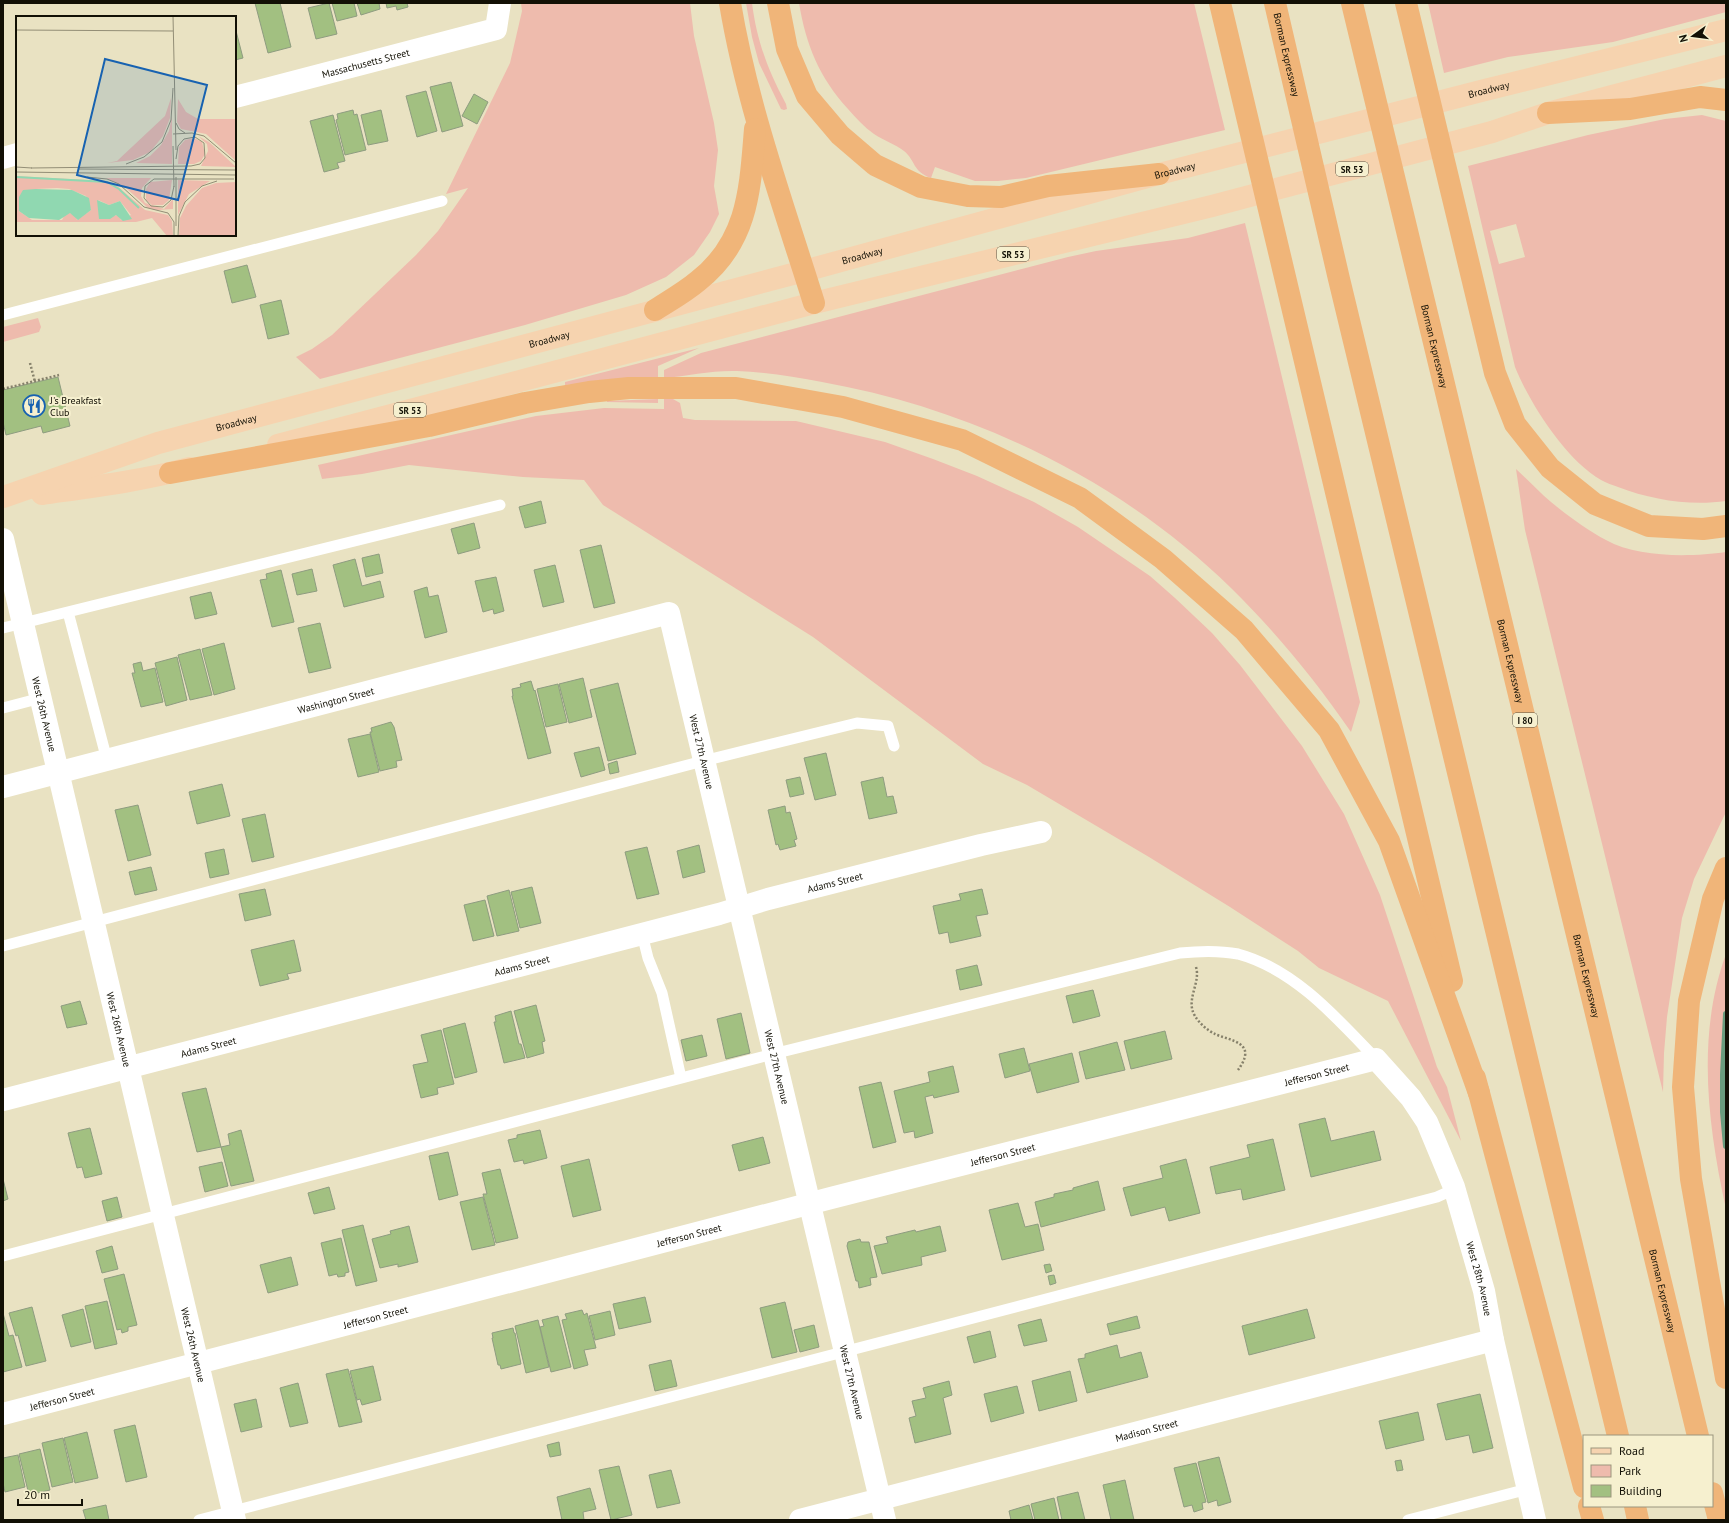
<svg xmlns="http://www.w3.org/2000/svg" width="1729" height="1523" viewBox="0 0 1729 1523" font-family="'PT Sans',sans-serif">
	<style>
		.green { fill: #eebbad; fill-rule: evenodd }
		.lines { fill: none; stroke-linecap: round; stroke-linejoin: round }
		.stream { stroke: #6a9c7d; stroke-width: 6 }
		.building { fill: #a2c081; stroke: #8e9c80 }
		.path { stroke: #86816b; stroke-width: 2.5; stroke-dasharray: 2 2; stroke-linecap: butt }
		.service { stroke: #fff; stroke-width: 11 }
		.minor { stroke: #fff; stroke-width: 22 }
		.primary { stroke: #f6d3af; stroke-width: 22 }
		.motorway { stroke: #f0b579; stroke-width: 22 }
		.labels { text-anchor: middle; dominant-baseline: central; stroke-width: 4; stroke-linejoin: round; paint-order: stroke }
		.shield { fill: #f6f0cf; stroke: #565342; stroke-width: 1 }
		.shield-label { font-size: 9px; font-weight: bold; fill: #121005 }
		.street-label { font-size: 10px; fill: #121005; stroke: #f6f0cf }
		.poi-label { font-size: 10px; fill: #121005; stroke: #f6f0cf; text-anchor: start }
		.inset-river { fill: none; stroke: #90d8b1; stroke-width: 2 }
		.inset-road { fill: none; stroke: #938e76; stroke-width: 1 }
		.view { fill: #1762b1; fill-opacity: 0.15; stroke: #1762b1; stroke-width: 2 }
		.inset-edge { fill: none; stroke: #121005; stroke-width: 2 }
	</style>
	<rect width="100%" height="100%" fill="#e9e2c2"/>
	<path class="green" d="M521,3H690L694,36L714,123L718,150L714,186L719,214L710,232L694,255L666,277L626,295L525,325L320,379L296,357L312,349L332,335L416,255L438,231L468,188L446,194L510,63L522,11Z
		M746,3H752C757,42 768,70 786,104L787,109L784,110L781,109L759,63L752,37Z
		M799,3H1194L1225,130L1026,178L998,181H975L935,167L931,178C912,171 916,161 904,151C895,144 883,140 874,134C864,127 856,118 848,109C819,77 806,45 799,3Z
		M1428,3H1726V12L1613,42L1508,57L1444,73Z
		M1702,115L1726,121V501C1690,506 1652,500 1618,487C1613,485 1606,483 1601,480C1566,460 1530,404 1515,367L1468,166L1588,135L1665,119ZM1516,224L1525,257L1499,264L1490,231Z
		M1245,223L1360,702L1351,732C1316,681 1276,632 1231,588C1121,480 973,409 822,382C794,377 765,372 737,371C713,370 688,376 664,378V370L701,353L1068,257L1096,251L1188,238Z
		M38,318L41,327L39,332L3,342V327Z
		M699,348L658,366V378L565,385V382Z
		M664,398L673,399L680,403L683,418L695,420L796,421L885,442L933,459L977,476L1034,502L1078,527L1150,576L1175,598L1212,633L1240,665L1302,746L1344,814L1380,895L1437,1067L1447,1087L1461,1141L1388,1001L1319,968L1298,951L1230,907L1149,857L1027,785L983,764L813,637L603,505L584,480L523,477L409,465L362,474L322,479L318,465L536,416L604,408L664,409Z
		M658,399V403L607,402V401Z
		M1516,469C1528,480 1539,492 1551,502C1568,516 1587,530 1606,540C1638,558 1691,557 1726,552V812L1694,879L1682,918L1667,1017L1664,1053L1663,1092L1525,530Z
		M1726,954V1209C1708,1126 1696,1036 1726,954Z"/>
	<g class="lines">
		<path class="stream" d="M1726,1014L1723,1075V1112L1726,1146"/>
	</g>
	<path class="building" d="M255,3H280L291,47L268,53Z
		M329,3L337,34L316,39L308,8Z
		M332,3H354L357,16L337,21Z
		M357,3H379L380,9L361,15Z
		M386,3H407L408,7L397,10L396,6L387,8Z
		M235,27L243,58L235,60Z
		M451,82L463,126L442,132L430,87Z
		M426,91L437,131L417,137L406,96Z
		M474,94L488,102L477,124L462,116Z
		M353,110L354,115L357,114L366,150L345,155L336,120L338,119L337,114Z
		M381,110L388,141L368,145L361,115Z
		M333,115L345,161L337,163L339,168L324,172L310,121Z
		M247,265L256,297L232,303L224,271Z
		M281,300L289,334L268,339L260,305Z
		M58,377L70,426L43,433L41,426L6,435L3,422V390Z
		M541,501L546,523L525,528L519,507Z
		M474,523L480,548L458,554L451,529Z
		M601,545L615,603L594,608L580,550Z
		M379,554L383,573L366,577L362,558Z
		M355,559L362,586L380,581L384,597L344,607L333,565Z
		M555,565L564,602L543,607L534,570Z
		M312,569L317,591L297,595L292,574Z
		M281,570L294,622L272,627L260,580L267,579L266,574Z
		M496,577L504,611L494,614L493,609L483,612L475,581Z
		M427,587L429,597L438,595L447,632L425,638L414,591Z
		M211,592L217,614L195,619L190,597Z
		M320,623L331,668L309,673L298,628Z
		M224,643L235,689L214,695L202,649Z
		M200,649L212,695L190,700L178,655Z
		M177,657L187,700L166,706L155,663Z
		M141,662L143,671L155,668L163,702L141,707L132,673H135L133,664Z
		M583,678L592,717L569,723L559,684Z
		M531,681L534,691L535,690L551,753L528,759L512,696H513L512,689L521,687L520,684Z
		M618,683L636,754L608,761L590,690Z
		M558,684L567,722L546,727L537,689Z
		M391,722L394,727L402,760L396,761L397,767L380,771L370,732H372L371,728Z
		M370,734L379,772L358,777L348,739Z
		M599,747L605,770L581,777L574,753Z
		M826,753L836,795L815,800L804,758Z
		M617,761L619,772L610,774L608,764Z
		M800,777L804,794L790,797L786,780Z
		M883,777L887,797L893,796L897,813L869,819L861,782Z
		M222,784L230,816L197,824L189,792Z
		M138,805L151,855L128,861L115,810Z
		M785,806L786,813L790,812L797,839L794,840L796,846L780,850L778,844L776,845L768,810Z
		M265,814L274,857L252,862L242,819Z
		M699,845L705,872L683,878L677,851Z
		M647,847L659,894L637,899L625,852Z
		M224,849L229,874L210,878L205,853Z
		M151,867L157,890L135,895L129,872Z
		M532,887L541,923L520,928L511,892Z
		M265,889L271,915L245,921L239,894Z
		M982,889L988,914L976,916L981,936L950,943L948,932L939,934L933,906L961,900L959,894Z
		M509,890L519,931L497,936L487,896Z
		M485,900L494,936L473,941L464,905Z
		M294,940L301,971L287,974L289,979L260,986L251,950Z
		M977,965L982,985L960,990L956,970Z
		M1093,990L1100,1016L1073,1023L1066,996Z
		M80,1001L87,1024L67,1028L61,1006Z
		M536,1005L545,1041L542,1042L544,1053L527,1058L514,1011Z
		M511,1011L519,1044H521L525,1058L504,1063L494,1022H496L495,1016Z
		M741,1013L750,1053L726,1059L717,1019Z
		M465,1023L477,1072L455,1078L443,1029Z
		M441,1030L454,1084L437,1088L438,1094L421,1098L413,1065L428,1062L421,1035Z
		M1165,1031L1172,1059L1131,1069L1124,1041Z
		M702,1035L707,1056L686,1061L681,1040Z
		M1117,1042L1125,1070L1086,1079L1079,1052Z
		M1024,1048L1030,1071L1005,1078L999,1054Z
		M1072,1053L1079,1082L1037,1093L1029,1064Z
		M953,1066L959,1092L934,1098L933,1095L925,1097L933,1133L915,1138L914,1131L904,1133L894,1091L930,1082L928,1072Z
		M881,1082L896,1142L873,1148L859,1087Z
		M206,1088L221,1147L197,1152L182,1093Z
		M1325,1118L1331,1141L1374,1131L1381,1160L1311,1177L1299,1124Z
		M90,1128L102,1174L85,1178L82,1167L77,1168L68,1133Z
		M241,1130L254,1181L231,1186L221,1147L230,1145L228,1134Z
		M540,1130L547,1158L524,1164L523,1160L514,1162L508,1140L517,1138V1135Z
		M763,1137L770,1163L739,1171L732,1145Z
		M1273,1139L1285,1190L1243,1200L1241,1189L1216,1194L1210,1167L1250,1157L1247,1145Z
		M448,1152L458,1195L439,1200L429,1156Z
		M589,1159L601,1210L573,1217L561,1166Z
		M1186,1159L1200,1213L1169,1221L1165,1207L1131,1216L1123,1188L1163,1178L1160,1166Z
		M222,1162L228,1186L205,1192L199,1167Z
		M500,1169L518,1238L496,1243L483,1194H487L482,1173Z
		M3,1179L8,1199L3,1201Z
		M1098,1181L1105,1210L1041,1227L1035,1202L1054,1197V1194L1073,1190V1188Z
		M329,1187L335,1209L314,1214L308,1193Z
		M117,1197L122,1217L107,1221L102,1201Z
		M483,1197L495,1245L472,1250L460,1202Z
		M1018,1203L1025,1227L1038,1224L1044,1250L1002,1260L989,1210Z
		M363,1225L377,1281L356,1286L342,1230Z
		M409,1226L418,1262L398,1267V1264L380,1268L372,1239L391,1234L390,1231Z
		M940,1226L946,1251L921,1257L922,1265L882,1274L874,1246L888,1243L886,1237L915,1230L916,1232Z
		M341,1238L349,1272L345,1273V1276L338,1277L337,1274L329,1276L321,1243Z
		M860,1239L861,1242H869L877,1277L870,1278L871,1285L859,1288L858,1281H856L847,1246L848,1242Z
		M112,1246L118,1269L102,1273L96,1251Z
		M291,1257L298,1285L268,1293L260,1265Z
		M1050,1264L1052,1271L1046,1273L1044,1265Z
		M124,1274L137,1325L128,1327V1331L122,1333L121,1329L117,1330L104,1279Z
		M1054,1275L1056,1283L1050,1285L1048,1276Z
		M645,1297L651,1322L619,1329L613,1304Z
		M107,1301L117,1344L95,1349L85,1306Z
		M785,1302L797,1352L772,1358L760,1308Z
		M32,1307L46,1361L26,1366L18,1335L16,1336L9,1313Z
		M83,1309L91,1342L71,1347L62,1315Z
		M1307,1309L1315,1338L1249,1355L1242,1326Z
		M582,1310L584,1315L587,1313L596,1348L584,1350L588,1365L574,1369L562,1320L567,1319L565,1314Z
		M610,1311L615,1335L595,1340L589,1316Z
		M3,1313L9,1336L13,1335L22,1367L3,1372Z
		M558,1316L571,1367L551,1372L540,1327L544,1326L542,1320Z
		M1137,1316L1140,1328L1110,1335L1107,1324Z
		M1041,1319L1047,1341L1024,1346L1018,1325Z
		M538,1320L549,1367L526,1373L515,1326Z
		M814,1325L819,1347L800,1352L794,1330Z
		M513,1328L514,1333H515L521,1364L501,1369L500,1365H498L492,1338H493L492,1333Z
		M990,1331L996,1357L974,1363L967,1337Z
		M1117,1345L1120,1358L1141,1352L1148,1377L1087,1393L1078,1359L1085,1358V1354Z
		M671,1360L677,1386L655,1391L649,1365Z
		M373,1366L381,1400L362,1405L360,1399L357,1400L350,1371Z
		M348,1369L362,1422L339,1427L326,1374Z
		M1070,1371L1077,1401L1039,1411L1032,1381Z
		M949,1381L952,1395L943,1398L951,1434L915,1443L909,1418L916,1416L912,1401L926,1398L923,1388Z
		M298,1383L308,1423L290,1427L280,1388Z
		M1017,1386L1024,1413L991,1422L984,1394Z
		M1480,1394L1493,1448L1473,1453L1469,1435L1446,1440L1437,1404Z
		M256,1399L262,1427L241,1432L234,1404Z
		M1418,1412L1424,1440L1386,1449L1379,1421Z
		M135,1425L147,1477L126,1482L114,1430Z
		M87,1432L98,1478L75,1483L64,1438Z
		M63,1438L73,1482L52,1487L42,1443Z
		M559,1442L561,1455L550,1457L547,1445Z
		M40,1449L50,1490L29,1495L19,1454Z
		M18,1455L25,1487L5,1492L3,1483V1458Z
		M1219,1457L1231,1502L1218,1506L1217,1500L1208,1503L1198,1462Z
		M1401,1460L1403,1470L1397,1471L1395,1461Z
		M1196,1463L1206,1502L1202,1503L1203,1509L1194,1512L1192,1505L1184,1507L1174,1468Z
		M619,1466L632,1515L611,1520L599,1470Z
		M671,1470L680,1503L657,1508L649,1475Z
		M1125,1480L1134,1520H1111L1103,1485Z
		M590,1488L596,1509L583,1512L584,1520H562L557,1497Z
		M1078,1492L1085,1520H1062L1057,1497Z
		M1054,1498L1059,1520H1035L1031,1504Z
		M106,1505L109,1520H86L83,1510Z
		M1029,1505L1033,1520H1011L1009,1511Z"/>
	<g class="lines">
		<path class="path" d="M30,363L35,382
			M3,389L59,375
			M1196,967C1201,983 1185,1000 1195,1016C1199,1023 1208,1031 1215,1034C1225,1039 1248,1041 1245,1056C1244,1061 1241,1066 1238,1070"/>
		<path class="service" d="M3,315L442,201
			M68,612L107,760
			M3,628L500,505
			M3,708L41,698
			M642,934L648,958L662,993L681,1078
			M3,946L703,761L857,723L888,726L894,746
			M3,1256L773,1054L1180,953C1199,951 1218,950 1238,954C1294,969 1337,1018 1376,1059
			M199,1520L1437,1197L1448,1192L1454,1187
			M1408,1520L1528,1489"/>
		<g class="minor">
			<path id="s1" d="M235,97L496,29L500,3"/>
			<path d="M3,158L17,154"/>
			<path id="s2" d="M3,539L235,1520"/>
			<path id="s3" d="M3,787L669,613L885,1520"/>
			<path id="s4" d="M3,1100L719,914L768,899L981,845L1041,832"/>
			<path id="s5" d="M3,1414L831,1198L1376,1059L1411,1098L1427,1122L1454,1187L1484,1291L1493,1340L1535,1520"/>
			<path id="s6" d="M800,1520L1493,1340"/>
		</g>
		<g class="primary">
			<path d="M278,445L814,303L1212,206L1492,132L1548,113L1726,66"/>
			<path d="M42,494C91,487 141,481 189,468"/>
			<path id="s7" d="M3,497L158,443L804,271L1159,174L1481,91L1726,30"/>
		</g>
		<g class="motorway">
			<path d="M730,3C747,105 783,204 814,303"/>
			<path d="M778,3L787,49L807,96L840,135L875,165L921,187L968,196L1001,197L1048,186L1159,174"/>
			<path d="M1220,3L1452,981"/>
			<path id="s8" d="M1275,3L1339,279L1618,1436"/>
			<path id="s9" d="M1352,3L1698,1436"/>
			<path d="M1406,3L1495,373L1515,424L1550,468L1595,504L1649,526L1703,529L1726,526"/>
			<path d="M1548,113L1630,109L1700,97L1726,100"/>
			<path d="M655,310C669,301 685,292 698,281C749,241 750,188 755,129"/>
			<path d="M170,473L429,426L525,403L589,392L629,388H736L843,407L962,440L1080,498L1163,559L1244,630L1329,730L1389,841L1479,1093"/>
			<path d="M1726,868L1713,899L1689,1001L1683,1087L1691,1179L1726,1378"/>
			<path d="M1475,1078L1584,1487"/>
			<path d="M1712,1493L1719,1520"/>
			<path d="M1589,1506L1593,1520"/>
			<path d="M1635,1506L1638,1520"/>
		</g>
	</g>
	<defs>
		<g id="restaurant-ring" transform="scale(1.15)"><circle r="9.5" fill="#f6f0cf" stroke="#1762b1" stroke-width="1.5"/><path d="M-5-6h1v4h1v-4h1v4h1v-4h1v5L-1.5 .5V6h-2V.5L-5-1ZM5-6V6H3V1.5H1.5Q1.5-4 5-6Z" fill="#1762b1"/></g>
	</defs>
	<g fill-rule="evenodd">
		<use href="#restaurant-ring" x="34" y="406"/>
	</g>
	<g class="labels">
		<g class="shield">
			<rect x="1336" y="162" width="32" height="14" rx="3"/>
			<rect x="997" y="247" width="32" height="14" rx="3"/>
			<rect x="394" y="403" width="32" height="14" rx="3"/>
			<rect x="1513" y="713" width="24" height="14" rx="3"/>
		</g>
		<g class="shield-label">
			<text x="1352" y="169">SR 53</text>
			<text x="1013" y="254">SR 53</text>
			<text x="410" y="410">SR 53</text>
			<text x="1525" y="720">I 80</text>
		</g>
		<g class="street-label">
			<text stroke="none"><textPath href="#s8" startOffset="53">Borman Expressway</textPath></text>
			<text stroke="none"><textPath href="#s1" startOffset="135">Massachusetts Street</textPath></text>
			<text stroke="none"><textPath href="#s7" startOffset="1541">Broadway</textPath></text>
			<text stroke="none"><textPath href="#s7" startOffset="1217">Broadway</textPath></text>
			<text stroke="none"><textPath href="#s7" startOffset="893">Broadway</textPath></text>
			<text stroke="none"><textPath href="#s7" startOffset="569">Broadway</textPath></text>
			<text stroke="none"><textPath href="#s9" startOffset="353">Borman Expressway</textPath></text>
			<text stroke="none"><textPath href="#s7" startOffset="245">Broadway</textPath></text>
			<text stroke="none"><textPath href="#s9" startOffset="677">Borman Expressway</textPath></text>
			<text stroke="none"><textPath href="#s3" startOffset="344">Washington Street</textPath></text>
			<text stroke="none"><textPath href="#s2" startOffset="180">West 26th Avenue</textPath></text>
			<text stroke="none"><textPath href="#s3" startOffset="831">West 27th Avenue</textPath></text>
			<text stroke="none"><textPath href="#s4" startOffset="860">Adams Street</textPath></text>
			<text stroke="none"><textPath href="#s4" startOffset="536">Adams Street</textPath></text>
			<text stroke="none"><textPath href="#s9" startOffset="1001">Borman Expressway</textPath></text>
			<text stroke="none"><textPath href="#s2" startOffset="504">West 26th Avenue</textPath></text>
			<text stroke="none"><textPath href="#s4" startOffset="212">Adams Street</textPath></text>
			<text stroke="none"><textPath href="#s3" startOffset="1155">West 27th Avenue</textPath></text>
			<text stroke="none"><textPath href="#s5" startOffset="1357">Jefferson Street</textPath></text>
			<text stroke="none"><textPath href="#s5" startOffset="1033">Jefferson Street</textPath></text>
			<text stroke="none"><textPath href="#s5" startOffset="709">Jefferson Street</textPath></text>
			<text stroke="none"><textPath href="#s5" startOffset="1665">West 28th Avenue</textPath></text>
			<text stroke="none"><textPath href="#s9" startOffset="1325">Borman Expressway</textPath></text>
			<text stroke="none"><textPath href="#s5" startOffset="385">Jefferson Street</textPath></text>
			<text stroke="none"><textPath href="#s2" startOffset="828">West 26th Avenue</textPath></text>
			<text stroke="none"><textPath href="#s3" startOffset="1479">West 27th Avenue</textPath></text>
			<text stroke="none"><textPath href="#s5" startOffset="61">Jefferson Street</textPath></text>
			<text stroke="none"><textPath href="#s6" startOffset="358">Madison Street</textPath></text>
		</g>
		<g class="poi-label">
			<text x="50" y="400">J's Breakfast<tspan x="50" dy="12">Club</tspan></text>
		</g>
	</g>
	<g transform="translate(16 16)">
		<rect width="220" height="220" fill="#e9e2c2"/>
		<path d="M155,82L154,102L147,120L134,136L117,144L91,147L101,145L149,100ZM162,83L170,96L182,103H220V145L190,118L165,113L161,106ZM156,100V148L120,147L134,140L145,129L153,115ZM182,120L193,126L220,151L185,150L192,135L191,128ZM178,122L186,126L189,138L185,145L178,148H162L163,131L169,124ZM0,160L90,165L100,169L129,194L152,199L156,205L157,220H151L136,202L120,206H0ZM41,172L53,173L70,180L75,194L61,204L60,200L54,197L49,198L46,204H16L3,195L20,173ZM82,184L93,189L104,185L115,199L105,204L102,199L95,200ZM90,162H135L126,172L125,180L129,187L148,193L157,183V193L141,194L132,192L109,171ZM156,164L153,184L147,189H136L130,184V173L134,166ZM162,164L194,165L173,178L162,199ZM220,166V220H163L164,202L170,190L186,172L200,167Z" fill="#eebbad" fill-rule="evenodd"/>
		<path d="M20,173L56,174L73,182L75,194L62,204L54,197L43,204L13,202L3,195V181L7,174ZM81,184L93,189L104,185L116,203L107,205L100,199L94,203H83Z" fill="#90d8b1"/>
		<path class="inset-river" d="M0,161L91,166L103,173L123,192"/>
		<path class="inset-road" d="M157,0L160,134M0,14L157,15M160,107L163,113L169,117M157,118L176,117L188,120L220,147M157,130L158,171M110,148L128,141L146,126L155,104L157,72M0,151L16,152M15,152L175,150L184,148L189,142L188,127L179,121L168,123L162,130L160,143M62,153L220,154M0,156L220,159M71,161L91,163L103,168L128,191L152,197L158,206M160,161V210M158,170L155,184L147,191L135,190L128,182L129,170L138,163H218M158,206V220M162,220L163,200L169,186L186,170L201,165"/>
		<path class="view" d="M89,43L191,69L162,184L61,159Z"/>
		<rect width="220" height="220" class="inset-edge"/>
	</g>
	<rect width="1729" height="1523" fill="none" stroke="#121005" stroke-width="8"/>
	<rect x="1583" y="1435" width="130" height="72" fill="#f6f0cf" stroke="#9b967e"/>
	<rect x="1591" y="1448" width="20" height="6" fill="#f6d3af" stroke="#9b967e"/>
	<text x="1619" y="1455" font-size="12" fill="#121005">Road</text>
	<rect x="1591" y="1465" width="20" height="12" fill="#eebbad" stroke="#9b967e"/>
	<text x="1619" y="1475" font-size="12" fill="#121005">Park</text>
	<rect x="1591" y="1485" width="20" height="12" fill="#a2c081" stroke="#9b967e"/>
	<text x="1619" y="1495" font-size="12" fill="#121005">Building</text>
	<g transform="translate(1693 36) rotate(256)" stroke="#f6f0cf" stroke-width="3" paint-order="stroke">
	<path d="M0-3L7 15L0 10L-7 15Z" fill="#121005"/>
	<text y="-6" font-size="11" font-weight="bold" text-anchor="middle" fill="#121005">N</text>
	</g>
	<path d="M18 1499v6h64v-6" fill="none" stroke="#121005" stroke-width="2"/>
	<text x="24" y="1499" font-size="12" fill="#121005" stroke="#f6f0cf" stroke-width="3" paint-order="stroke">20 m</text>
</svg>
